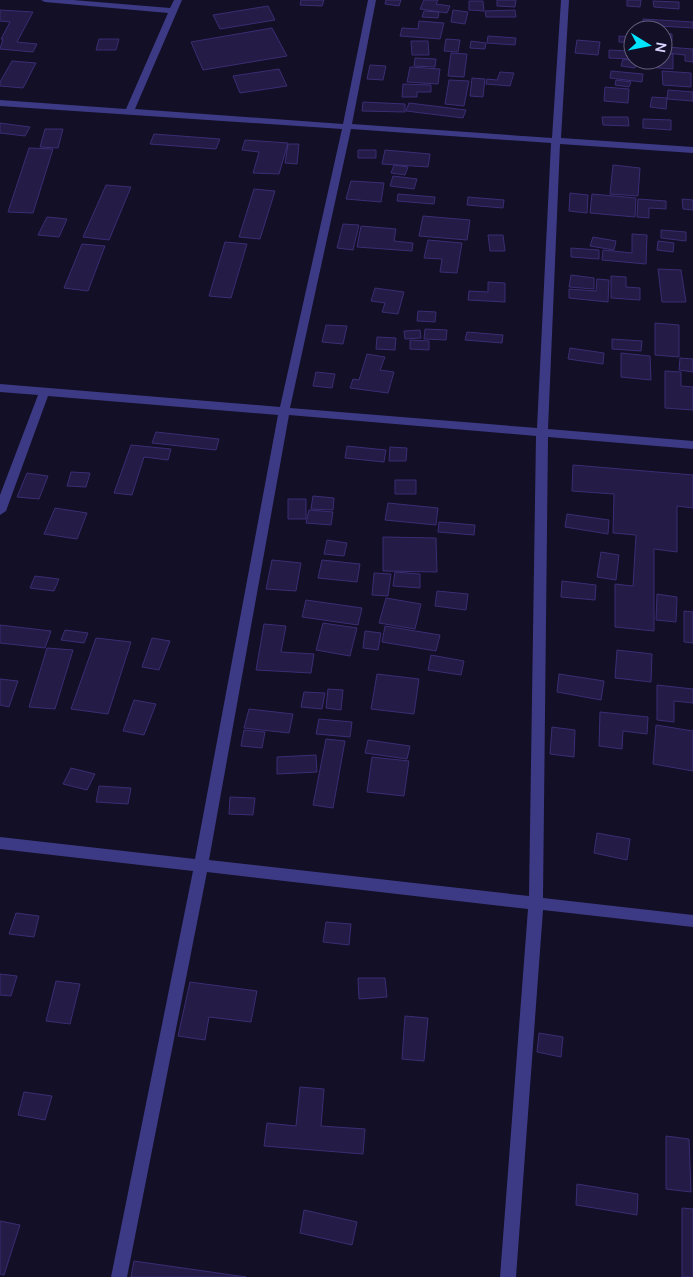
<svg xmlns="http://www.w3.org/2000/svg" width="693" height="1277" viewBox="0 0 693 1277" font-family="Manrope,sans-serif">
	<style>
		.building { fill: #241b47; stroke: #3b2d73 }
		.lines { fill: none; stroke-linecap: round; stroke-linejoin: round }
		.minor { fill: #3d3a85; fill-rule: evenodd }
	</style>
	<rect width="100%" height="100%" fill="#130f26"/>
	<path class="building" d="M301,0H324L322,6L300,5Z
		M386,0H401L399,6L385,4Z
		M424,0H438L436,4L450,6L447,13L420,9Z
		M497,0H516L515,7L497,6Z
		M627,0H641L640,7L627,6Z
		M469,1H483L484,11L469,10Z
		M653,1L679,2V9L654,7Z
		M268,6L275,20L220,29L213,15Z
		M0,10L33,12L17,42L37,44L33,52L0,49L3,39H1L10,22L0,21Z
		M453,10L468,12L465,24L451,22Z
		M515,10L516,17H486L485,11Z
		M424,11L439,12L438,18L422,17Z
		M643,19L693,22V28L660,26V30H643Z
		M419,21L444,23L440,39L400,36L402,28L418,29Z
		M272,28L287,56L203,70L191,42Z
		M663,33L672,34V41L663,40Z
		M488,36L516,38L515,45L487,43Z
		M619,36L633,37V43L619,42Z
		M99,39H119L116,50H96Z
		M446,39L460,40L458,52L444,51Z
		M577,40L600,42L598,55L575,53Z
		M411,41H428L429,55H412Z
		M471,41L486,43L485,49L470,48Z
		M667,47L693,49V62L685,61V55L667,53Z
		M609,50L630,51V59L609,58Z
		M451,53L467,54L464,77L448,76Z
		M663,54H673V69L646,67V60H663Z
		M415,58L436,59L435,67L414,66Z
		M623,59L636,61L635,68L621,66Z
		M12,61L36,63L23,88L0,86V82Z
		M370,65L386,66L383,80L367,79Z
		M410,67L440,69L438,84L407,82Z
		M279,69L287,86L240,93L233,76Z
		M611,71L643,74L642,82L610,78Z
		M662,71L691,73V87L663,85Z
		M500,72L514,73L510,86L486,84L487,79L497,80Z
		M472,78L485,79L483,97L470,96Z
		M449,80L469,81L464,106L445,104Z
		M616,80L631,82L629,87L615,85Z
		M403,84L431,85V92H417V97H402Z
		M605,87L629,89L628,103L604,101Z
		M668,90L693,92V101L667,99Z
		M652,97L667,98L666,109L650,107Z
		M363,102L405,104V112L362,111Z
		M409,103L466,110L463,118L406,111Z
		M602,117H628L629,126L603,125Z
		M643,119L671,120V130L643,128Z
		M0,123L30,127L25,136L0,133Z
		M45,129H63L58,148L40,147Z
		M154,134L220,139L216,149L150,144Z
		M245,140L288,143L279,174L253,173L259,152L242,150Z
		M288,144H299L297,164L285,163Z
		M29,148L53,149L33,213L8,212Z
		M358,150H376V158H358Z
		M385,150L430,154L428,167L382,164Z
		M394,165L408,167L405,175L391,173Z
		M613,165L640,168L638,196L610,194Z
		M393,176L417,179L414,189L390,186Z
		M351,181L384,183L381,202L346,199Z
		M106,185L131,187L109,240L83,237Z
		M254,189L275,191L260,239L239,237Z
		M570,193L588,195L587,213L569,211Z
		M398,194L435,197L434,204L397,201Z
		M592,194L636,198L635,217L590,213Z
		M468,197L504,200L503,208L467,205Z
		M638,199L666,201V209L649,208V218L637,217Z
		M682,199L693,200V210L683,209Z
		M423,216L470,220L467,240L419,236Z
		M47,217L67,219L59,237L38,235Z
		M343,224L359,225L353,250L337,248Z
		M361,226L396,229L394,241L413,243L412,251L357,247Z
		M661,230L686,232V241L661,238Z
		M632,234L647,235L646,264L602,260L603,250L632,253Z
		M488,235H503L505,251H490Z
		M593,237L616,241L614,250L590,246Z
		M428,240L462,243L457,273L440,272L442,259L424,258Z
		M658,241L674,243L673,252L657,250Z
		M225,242L247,244L231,298L209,296Z
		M82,244L105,246L88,291L64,288Z
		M571,248L599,250V259L571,257Z
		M658,269L681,270L686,302H662Z
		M571,275L594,278V289L569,287Z
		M611,276L626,277V287L640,288V300L611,298Z
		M597,279L609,280L608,302L569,298V289L596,291Z
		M488,282L505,283V302L468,300L469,291L488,292Z
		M375,288L404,292L398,314L382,312L385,303L371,301Z
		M418,311L436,312L435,322L417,321Z
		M655,323L679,325V357L655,355Z
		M326,325L347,326L343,344L322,342Z
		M425,329L447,330L446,340L424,339Z
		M420,330L421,338L405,339L404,331Z
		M467,332L503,335L502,343L465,340Z
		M377,337L396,338L395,350L376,349Z
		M612,339L642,341L641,351L612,349Z
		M410,340L429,341V350L410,349Z
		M570,348L604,353L603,364L568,359Z
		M621,353L650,356L651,380L621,377Z
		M367,354L385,357L380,370L394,372L388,393L350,388L353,379L359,380Z
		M680,358L693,359V372L679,370Z
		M665,371L681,372V386L693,387V410L665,408Z
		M316,372L335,374L332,388L313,386Z
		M156,432L219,439L216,450L152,443Z
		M131,445L171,449L168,460L144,457L132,495L114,493Z
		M347,446L386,450L384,462L345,458Z
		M390,447L407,448L406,461H389Z
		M573,465L693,475V508L677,506V552L654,549V631L615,627V584L633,586L636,535L613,533L614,494L572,491Z
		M71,472L90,473L86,487L67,486Z
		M27,473L48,476L39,499L17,497Z
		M395,480H416V494H395Z
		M313,496L334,498L333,510L311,509Z
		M288,499H306V519H288Z
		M388,503L438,508L436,525L385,520Z
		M55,508L87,513L77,539L44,534Z
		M309,510L333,512L331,525L306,523Z
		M567,514L609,520L608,534L565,527Z
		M439,522L475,525L474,535L438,532Z
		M383,537L436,538L437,572L383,571Z
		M327,540L347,543L344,556L324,554Z
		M601,552L619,555L616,580L597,577Z
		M272,560L301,563L296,591L266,589Z
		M322,560L360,564L357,582L318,578Z
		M395,572L420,574V588L393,586Z
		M374,573L391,574L388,596L372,595Z
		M35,576L59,579L54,591L30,588Z
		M562,581L596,585L595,600L561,597Z
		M437,591L468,594L466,610L435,606Z
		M657,594L677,597L676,622L656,620Z
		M386,598L421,604L415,629L379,623Z
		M306,600L362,608L358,625L302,617Z
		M684,611L693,612V643L684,642Z
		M323,623L357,628L350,656L316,650Z
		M264,624L286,626L281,652L314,654L311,673L256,670Z
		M0,625L51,631L45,648L0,643Z
		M385,626L440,635L436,651L382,642Z
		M65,630L88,633L84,643L61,640Z
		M365,631L381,633L378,650L363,648Z
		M96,638L131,642L108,714L71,709Z
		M152,638L170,641L159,670L142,667Z
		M47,648L73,650L55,709L29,707Z
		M617,650L652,654L651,682L615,678Z
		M431,655L464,661L461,675L428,670Z
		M377,674L419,679L414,714L371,709Z
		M559,674L604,681L601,700L557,692Z
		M0,679L18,681L9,707L0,705Z
		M657,685L693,689V703L674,701V722L657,720Z
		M328,689L343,690L341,710L326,708Z
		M304,692L325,693L322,709L301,707Z
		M134,700L156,704L144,735L123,731Z
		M249,709L293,714L289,733L244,728Z
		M600,712L648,717L647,734L623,731L622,749L599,746Z
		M319,719L352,722L350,737L316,734Z
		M656,725L693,731V771L653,764Z
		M552,727L575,730L574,757L550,754Z
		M244,730L265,732L262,748L241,746Z
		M326,739L345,741L333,808L313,805Z
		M368,740L410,746L407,759L365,753Z
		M316,755L317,772L277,774V757Z
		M372,757L409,761L404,796L367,792Z
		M71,768L95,774L87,790L63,784Z
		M99,786L131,788L128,804L96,802Z
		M230,797L255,798L253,815L229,814Z
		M597,833L630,839L627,860L594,853Z
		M16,913L39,916L34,937L9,934Z
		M326,922L351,924L349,945L323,942Z
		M0,974L17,976L11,996L0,995Z
		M358,978H385L387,997L359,999Z
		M56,981L80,984L70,1024L46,1021Z
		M190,982L257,991L251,1022L209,1017L205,1040L178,1036Z
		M405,1016L428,1018L424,1061L402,1059Z
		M539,1033L563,1037L561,1057L537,1052Z
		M300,1087L324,1089L321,1126L365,1129L363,1154L264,1146L267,1123L296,1126Z
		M24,1092L52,1096L45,1120L18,1115Z
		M666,1136L689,1139L691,1192L666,1189Z
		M577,1184L638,1194L637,1215L576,1205Z
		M682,1208L693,1209V1277H682Z
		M304,1210L357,1222L352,1245L300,1233Z
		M0,1221L20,1225L4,1275L0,1274Z
		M134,1261L246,1277H131Z"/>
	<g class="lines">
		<path class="minor" d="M41,0H73L170,8L174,0H182L135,109L343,124L368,0H376L352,124L552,138L561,0H569L561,138L693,147V153L560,144L548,429L693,441V449L548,437L543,898L693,915V927L543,910L516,1277H500L528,909L207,872L127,1277H111L193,871L0,849V837L195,859L278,415L48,396L6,511L0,515V495L38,395L0,392V384L280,407L342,129L0,106V100L126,109L168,13L45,2ZM351,129L551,143L537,428L290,408ZM289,415L536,436L529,896L209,860Z"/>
	</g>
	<g transform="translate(648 45) rotate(100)"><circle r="24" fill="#130f26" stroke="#625e7d"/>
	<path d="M0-4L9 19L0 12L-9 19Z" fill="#00e5ff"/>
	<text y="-8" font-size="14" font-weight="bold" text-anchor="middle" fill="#d9d4ff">N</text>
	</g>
</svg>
